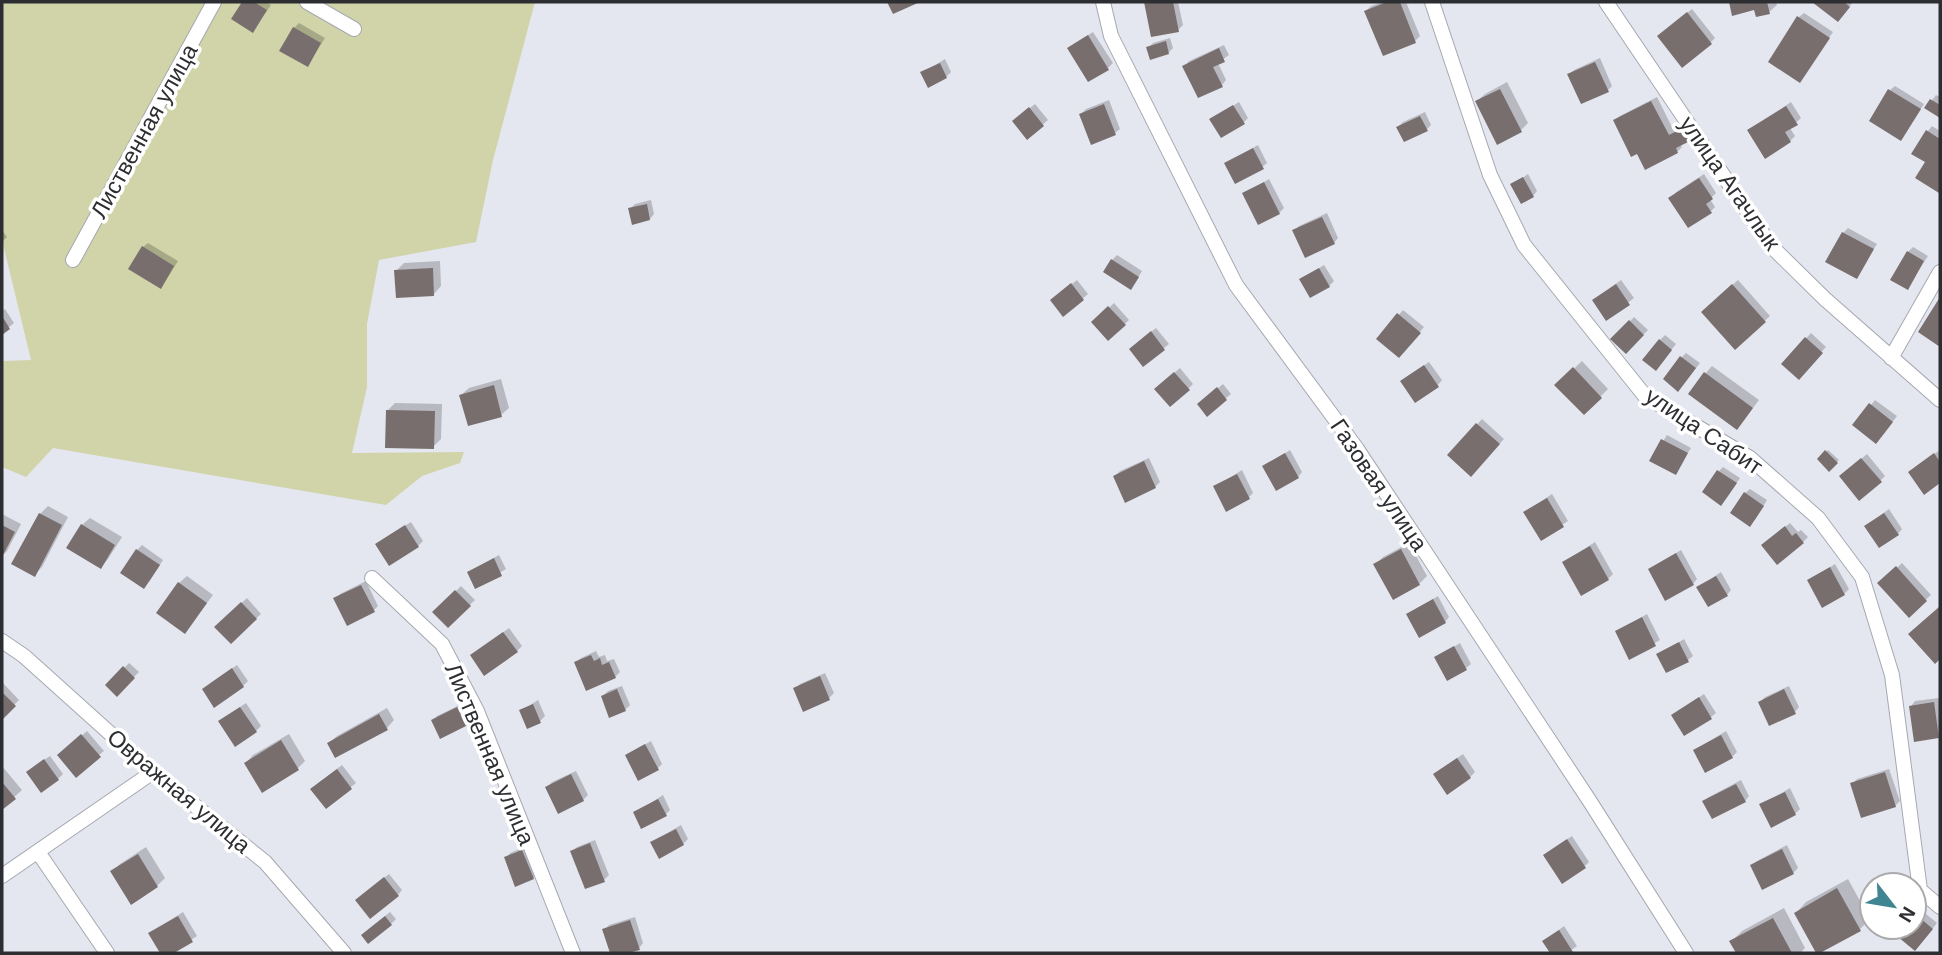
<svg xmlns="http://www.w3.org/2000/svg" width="1942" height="955" viewBox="0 0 1942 955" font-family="Helvetica,sans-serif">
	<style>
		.green { fill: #d0d4a8 }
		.shadow { fill: #0003 }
		.building { fill: #776e6d }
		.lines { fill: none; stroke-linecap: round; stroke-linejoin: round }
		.street-casing { stroke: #a6a8b0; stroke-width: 16 }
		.street { stroke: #fff; stroke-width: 14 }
		.labels { text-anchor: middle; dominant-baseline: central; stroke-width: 7; stroke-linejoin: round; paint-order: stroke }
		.street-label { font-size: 23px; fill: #2d2e31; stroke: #fff }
	</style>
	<rect width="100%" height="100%" fill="#e5e7f0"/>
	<path class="green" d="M2,2H535L493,160L476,242L379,260L367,324V387L352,453L464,452L460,463L422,476L386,505L53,448L26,477L2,467V361L31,360L2,240Z"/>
	<path class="shadow" d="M244,2H266L271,5L253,31L234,19Z
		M1146,2H1178L1183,25L1178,30L1152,35Z
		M1383,2H1406L1420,36L1415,41L1366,11L1371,6Z
		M1730,2H1776L1777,5L1769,12L1756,8L1733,14Z
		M1815,2H1853L1843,15Z
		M1692,9L1715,38L1710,43L1664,31Z
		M1804,13L1833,32L1800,81L1799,17Z
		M299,23L325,38L308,65L294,28Z
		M1093,32L1113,63L1108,68L1074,44Z
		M1170,38L1173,48L1168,53L1148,48L1153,43Z
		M1224,45L1229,55L1218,63L1226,80L1222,85L1185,66L1189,61Z
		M1600,58L1612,86L1607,91L1570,74L1574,70Z
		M945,59L951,72L946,77L922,73Z
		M1507,82L1528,123L1520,131L1477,101L1485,94Z
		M1895,86L1924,104L1901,139L1890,90Z
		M1936,95L1940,97V116L1927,107Z
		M1657,97L1674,131L1690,123L1680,144L1682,147L1677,152H1637L1615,121L1620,116Z
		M1109,100L1120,129L1115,133L1081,114L1086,109Z
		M1239,102L1248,118L1243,123L1212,119Z
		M1791,102L1801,118L1790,128L1795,136L1790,141L1749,130Z
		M1035,104L1048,120L1027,138L1019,117Z
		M1425,112L1431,125L1426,130L1398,127L1403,122Z
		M1932,126L1940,131L1939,191L1927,162L1928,131Z
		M1258,145L1267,163L1262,167L1226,164Z
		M1528,174L1537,191L1533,196L1512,185Z
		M1704,174L1716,193L1710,199L1715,207L1711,211L1675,193Z
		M1269,179L1284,208L1279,213L1244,194Z
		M651,200L654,214L650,219L630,209L635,204Z
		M1327,213L1338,238L1334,243L1294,231L1299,226Z
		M1848,228L1877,244L1856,277L1843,233Z
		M2,230L7,237L2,242Z
		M148,243L178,261L165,282L143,247Z
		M1913,247L1928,256L1907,288L1908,252Z
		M1117,255L1142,271L1135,283L1112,260Z
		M440,261L441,286L434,294L396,271L404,263Z
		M1324,265L1334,281L1329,286L1301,280Z
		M1077,280L1088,294L1063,315L1057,296Z
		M1621,280L1634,298L1607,319L1599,296Z
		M1738,280L1770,316L1735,348L1703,312Z
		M1114,303L1129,320L1109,339L1094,322Z
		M5,309L14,323L2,333V311Z
		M1403,310L1424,327L1404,351L1378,339Z
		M1634,317L1648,330L1626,352L1613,339Z
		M1156,328L1169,344L1143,365L1136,344Z
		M1811,333L1826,347L1798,377L1783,364Z
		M1665,335L1676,344L1660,364V340Z
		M1686,353L1700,363L1683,385L1682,357Z
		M1582,361L1608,389L1584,413L1557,385Z
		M1429,362L1442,380L1438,385L1407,377Z
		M1712,366L1759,400L1744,420L1705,374Z
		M1180,368L1193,384L1188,389L1161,384Z
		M501,379L509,408L501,415L461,395L469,388Z
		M1223,384L1231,394L1207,414L1204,400Z
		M1875,400L1897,416L1881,437L1871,405Z
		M395,403L442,404L441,439L433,447L387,411Z
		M1482,419L1504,439L1471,474L1450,455Z
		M1667,435L1691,448L1675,473L1651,460Z
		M1290,450L1302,472L1298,477L1264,466Z
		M1828,450L1839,460L1829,469L1819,459Z
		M1940,450V481L1925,492L1915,467Z
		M1867,454L1885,476L1880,481L1846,472Z
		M1149,458L1160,482L1155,487L1115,476L1120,471Z
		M1723,467L1740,478L1726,499L1719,471Z
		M1242,470L1253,493L1248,498L1215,487Z
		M1750,489L1767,500L1755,520L1745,493Z
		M1552,494L1568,521L1541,539L1525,512Z
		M48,506L68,517L42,567L34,575L40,514Z
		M1889,509L1902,529L1898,534L1866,526Z
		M2,514L21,524L7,551L2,556Z
		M90,518L122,537L108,559L101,567L82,525Z
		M411,522L423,541L418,546L382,540Z
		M1790,523L1798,532L1801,530L1808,537L1803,542L1768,541Z
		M1595,542L1613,574L1608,579L1564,562Z
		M1409,543L1427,576L1419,584L1375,565L1383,557Z
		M142,545L163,560L149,582L137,550Z
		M1681,550L1697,579L1693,584L1650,569Z
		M499,555L506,569L476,587L469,572Z
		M1902,563L1931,595L1909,615L1880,584Z
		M1835,564L1849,589L1844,594L1810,580Z
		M1721,572L1731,590L1727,595L1699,587Z
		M187,576L213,595L185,632L179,583Z
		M366,581L378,606L373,611L336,599L340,594Z
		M461,586L475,600L448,626L435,612Z
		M1438,596L1449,617L1445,622L1408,614Z
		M247,598L261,614L231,642L217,627Z
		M1940,607V657L1935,662L1918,627Z
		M1647,614L1660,640L1630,658L1617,632Z
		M509,628L522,646L517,651H477Z
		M1684,639L1693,656L1688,660L1658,655Z
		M1460,643L1471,664L1466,668L1436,658Z
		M596,651L599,657L605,655L607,661L614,659L620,672L615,677L576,662L581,658Z
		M129,663L139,672L117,694L107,685Z
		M237,665L248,681L243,686L209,684Z
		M825,673L834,693L829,698L795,689L800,684Z
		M2,682L19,700L2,717Z
		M622,686L630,705L625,710L603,696L608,691Z
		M1789,686L1799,707L1795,712L1760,702L1765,697Z
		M1704,694L1716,713L1711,717L1673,715Z
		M1939,698L1940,734L1938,737L1911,706L1915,701Z
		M538,700L545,716L540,721L521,711Z
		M246,703L261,726L256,731L225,717Z
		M462,704L470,720L465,724L433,720L437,716Z
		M387,708L394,720L387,728L329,743L337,736Z
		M87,731L104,751L99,755L64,751Z
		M1726,731L1737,752L1732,757L1695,750Z
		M289,734L305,761L298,768L246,763L253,755Z
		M651,741L662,764L657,769L627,755Z
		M1463,754L1475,772L1470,777L1440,770Z
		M50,756L63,774L58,779L33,767Z
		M342,765L356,783L326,807L317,784Z
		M2,766L22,790L2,808Z
		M1889,769L1900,801L1895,806L1852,784L1857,779Z
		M576,771L588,795L583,800L547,787L552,782Z
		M1741,780L1749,796L1745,801H1704L1709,797Z
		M1790,788L1800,809L1795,814L1761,805Z
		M663,795L670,810L666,814L635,813Z
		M681,825L688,839L683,844L652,842Z
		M1572,836L1589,862L1585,866L1550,851Z
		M595,840L609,875L604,880L572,851L577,847Z
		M1787,845L1798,868L1793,873L1763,888L1752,865L1757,861Z
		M527,846L538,873L533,878L506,858L510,853Z
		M146,847L165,878L157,886L131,902L112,871L120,864Z
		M389,874L402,890L398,895H362Z
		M1848,879L1870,919L1860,929L1796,913L1806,902Z
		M1914,904L1937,923L1920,944L1889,927H1914Z
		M1784,908L1805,948L1800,953H1738L1731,942L1742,931Z
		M183,912L197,936L171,953H162L150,933Z
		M390,912L396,919L391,924L368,930Z
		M635,917L643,943L639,948L623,953H612L604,930L609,925Z
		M1564,926L1577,946L1567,953H1552L1544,941Z"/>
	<path class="building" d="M242,2H254L267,10L253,33L231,19Z
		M887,2H920L893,14Z
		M1144,2H1173L1179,32L1151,37Z
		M1387,2H1400L1416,43L1383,56L1364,11Z
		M1729,2H1767L1770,14L1756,17L1754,10L1732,16Z
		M1812,2H1844L1850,7L1838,22Z
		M1687,12L1712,44L1682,68L1657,36Z
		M1797,16L1830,38L1800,83L1768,62Z
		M293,27L321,43L308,67L279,51Z
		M1088,35L1109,70L1088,82L1067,48Z
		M1166,41L1169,54L1150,60L1146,47Z
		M1219,48L1225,62L1213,67L1223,87L1198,98L1182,66Z
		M1595,62L1609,92L1581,104L1567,74Z
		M940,63L947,78L928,88L920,72Z
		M1500,89L1522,132L1497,145L1475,101Z
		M1888,89L1921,109L1901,141L1869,121Z
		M1930,99L1940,105V118L1924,108Z
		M1651,101L1669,135L1685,127L1692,140L1676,148L1678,153L1645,170L1637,154L1631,157L1613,120Z
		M1104,104L1116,135L1091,145L1079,114Z
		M1233,105L1245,124L1221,138L1209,119Z
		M1786,106L1798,125L1785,132L1791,142L1765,159L1747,130Z
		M1029,107L1044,126L1027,140L1012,121Z
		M1420,116L1428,131L1404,142L1396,127Z
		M1926,130L1940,139L1939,193L1915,178L1925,162L1911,154Z
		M1253,148L1264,169L1235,184L1224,163Z
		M1523,177L1534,197L1521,204L1510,184Z
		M1699,178L1713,199L1706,204L1712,213L1688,228L1668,198Z
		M1264,182L1280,214L1258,225L1242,193Z
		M647,204L650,220L632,225L628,208Z
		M1322,217L1335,244L1305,258L1292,230Z
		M1842,232L1874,249L1857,279L1825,262Z
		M142,246L174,266L161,289L128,269Z
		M1907,251L1924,261L1908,290L1890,280Z
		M1111,259L1139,277L1131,290L1103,272Z
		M433,268L434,296L396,298L394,270Z
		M1319,268L1330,287L1310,298L1299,279Z
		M1071,283L1084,300L1063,317L1050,300Z
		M1616,284L1630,305L1606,321L1592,300Z
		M1732,284L1766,322L1735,350L1701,312Z
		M1940,297V347L1918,332Z
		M1108,306L1126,325L1108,341L1091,322Z
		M1397,313L1421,333L1399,358L1376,339Z
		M2,316L10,329L2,335Z
		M1629,320L1644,335L1626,354L1610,339Z
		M1151,331L1165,350L1143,367L1129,349Z
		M1805,337L1823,353L1799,380L1781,364Z
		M1659,339L1672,350L1656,371L1642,360Z
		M1680,356L1696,368L1678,392L1663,379Z
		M1424,365L1439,387L1415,403L1400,381Z
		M1573,367L1602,398L1584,415L1554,385Z
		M1174,372L1190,390L1170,407L1154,389Z
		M1704,372L1753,408L1737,430L1688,394Z
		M494,385L502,417L468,426L459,395Z
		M1217,387L1227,400L1207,417L1197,404Z
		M1869,403L1893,422L1876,444L1852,425Z
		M386,410L435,411L434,449L385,448Z
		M1476,423L1500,444L1471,477L1447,455Z
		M1661,439L1688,453L1676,475L1649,461Z
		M1825,450L1838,463L1829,472L1817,459Z
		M1285,453L1299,478L1276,491L1262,466Z
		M1934,453L1940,462V483L1924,495L1908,472Z
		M1861,458L1882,482L1859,501L1839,476Z
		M1144,461L1156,488L1125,503L1113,476Z
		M1717,470L1737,483L1721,506L1702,492Z
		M1237,474L1250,499L1226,512L1213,486Z
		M1744,492L1764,506L1750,527L1730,513Z
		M1547,498L1564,527L1541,541L1523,512Z
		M39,513L62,525L35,577L11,564Z
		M1884,513L1899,535L1879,548L1864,526Z
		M81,524L115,545L101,569L66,548Z
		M2,525L15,532L2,557Z
		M405,525L419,547L389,566L375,544Z
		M1785,526L1792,536L1796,533L1804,543L1777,565L1761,545Z
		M1590,546L1609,580L1581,596L1562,562Z
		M136,549L160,565L144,589L120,573Z
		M1401,549L1420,585L1393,600L1373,564Z
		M1676,553L1694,585L1665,601L1648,569Z
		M494,558L502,576L475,589L467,572Z
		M1896,566L1927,601L1909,618L1877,583Z
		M1830,567L1845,595L1822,608L1807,580Z
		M1716,576L1728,596L1708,607L1696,587Z
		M178,582L207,603L185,634L156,613Z
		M361,585L375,612L347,626L333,598Z
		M455,590L471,606L448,628L432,612Z
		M1433,599L1446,623L1419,638L1406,614Z
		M241,602L257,619L231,644L214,627Z
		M1939,607L1940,659L1935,664L1908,634Z
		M1642,617L1656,646L1629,660L1615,631Z
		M503,632L518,652L484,676L470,655Z
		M1679,642L1689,662L1666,673L1656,654Z
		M1454,646L1467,670L1447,681L1434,657Z
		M591,655L594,661L600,658L602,665L609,662L616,678L586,691L574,662Z
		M123,666L135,678L117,697L105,685Z
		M232,668L244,687L214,708L202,689Z
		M820,676L830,700L803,712L793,688Z
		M617,689L626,711L609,718L601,696Z
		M1784,689L1796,714L1769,726L1758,702Z
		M2,692L16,706L2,720Z
		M1699,697L1712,719L1684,736L1671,715Z
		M1934,702L1939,738L1914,742L1909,706Z
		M533,704L541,723L527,729L519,710Z
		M240,707L257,732L235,747L218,721Z
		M457,707L466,726L440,739L431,720Z
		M379,714L388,730L335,758L327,743Z
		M81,734L101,757L76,778L57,755Z
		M1721,735L1733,758L1705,773L1693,750Z
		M281,740L299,770L262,793L244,763Z
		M645,744L659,770L638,781L625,755Z
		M1457,758L1471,778L1447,795L1433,774Z
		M44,759L59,780L41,793L26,772Z
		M337,769L352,789L326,809L310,789Z
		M1885,772L1896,807L1861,818L1850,783Z
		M571,774L584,801L558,814L545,787Z
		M2,782L16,799L2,810Z
		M1736,784L1746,802L1712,819L1702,801Z
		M1785,792L1796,815L1771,828L1759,804Z
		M658,799L667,816L641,829L633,812Z
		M676,829L684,845L659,859L650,842Z
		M1567,839L1586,868L1562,884L1543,855Z
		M590,843L605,882L585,889L570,851Z
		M1782,849L1794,874L1762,890L1750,865Z
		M522,850L534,879L515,887L504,857Z
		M138,854L158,887L131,905L110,871Z
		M384,877L399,896L370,919L355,900Z
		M1837,888L1861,931L1820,953H1816L1794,913Z
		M1914,913L1933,929L1915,951L1886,927H1914Z
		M178,916L193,942L174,953H160L148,933Z
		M385,916L392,925L368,944L361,935Z
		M1773,918L1792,953H1736L1729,941Z
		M630,920L640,950L628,953H610L602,929Z
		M1559,930L1573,952L1571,953H1550L1542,941Z"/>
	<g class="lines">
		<g class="street-casing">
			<path id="street" d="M307,2L354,29
				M1103,2L1111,36L1236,285L1357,449L1589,800L1686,953
				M1432,2L1490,175L1524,245L1645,396L1750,458L1818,518L1862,577L1892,675L1920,890L1940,907
				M1606,2L1771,246L1825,299L1940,400
				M73,260L214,2
				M1891,358L1940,272
				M372,578L442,644L477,711L573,953
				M2,641L24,656L153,772L265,862L344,953
				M38,852L107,953
				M2,876L153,772"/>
		</g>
		<use href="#street" class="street"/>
	</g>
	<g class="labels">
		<g class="street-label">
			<text transform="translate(144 131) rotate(-61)">Лиственная улица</text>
			<text transform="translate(1730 183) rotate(55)">улица Агачлык</text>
			<text transform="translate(1704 431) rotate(34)">улица Сабит</text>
			<text transform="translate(1379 485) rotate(56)">Газовая улица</text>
			<text transform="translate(490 754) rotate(67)">Лиственная улица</text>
			<text transform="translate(179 791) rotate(40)">Овражная улица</text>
		</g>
	</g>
	<rect width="1942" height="955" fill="none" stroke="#2d2e31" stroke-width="7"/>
	<g transform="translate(1893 906) rotate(121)"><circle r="33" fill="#ffffff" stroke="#ababad" stroke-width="2"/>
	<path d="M0-5L12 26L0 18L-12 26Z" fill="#408592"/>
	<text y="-10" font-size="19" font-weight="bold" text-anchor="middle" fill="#2d2e31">N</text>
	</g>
</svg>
